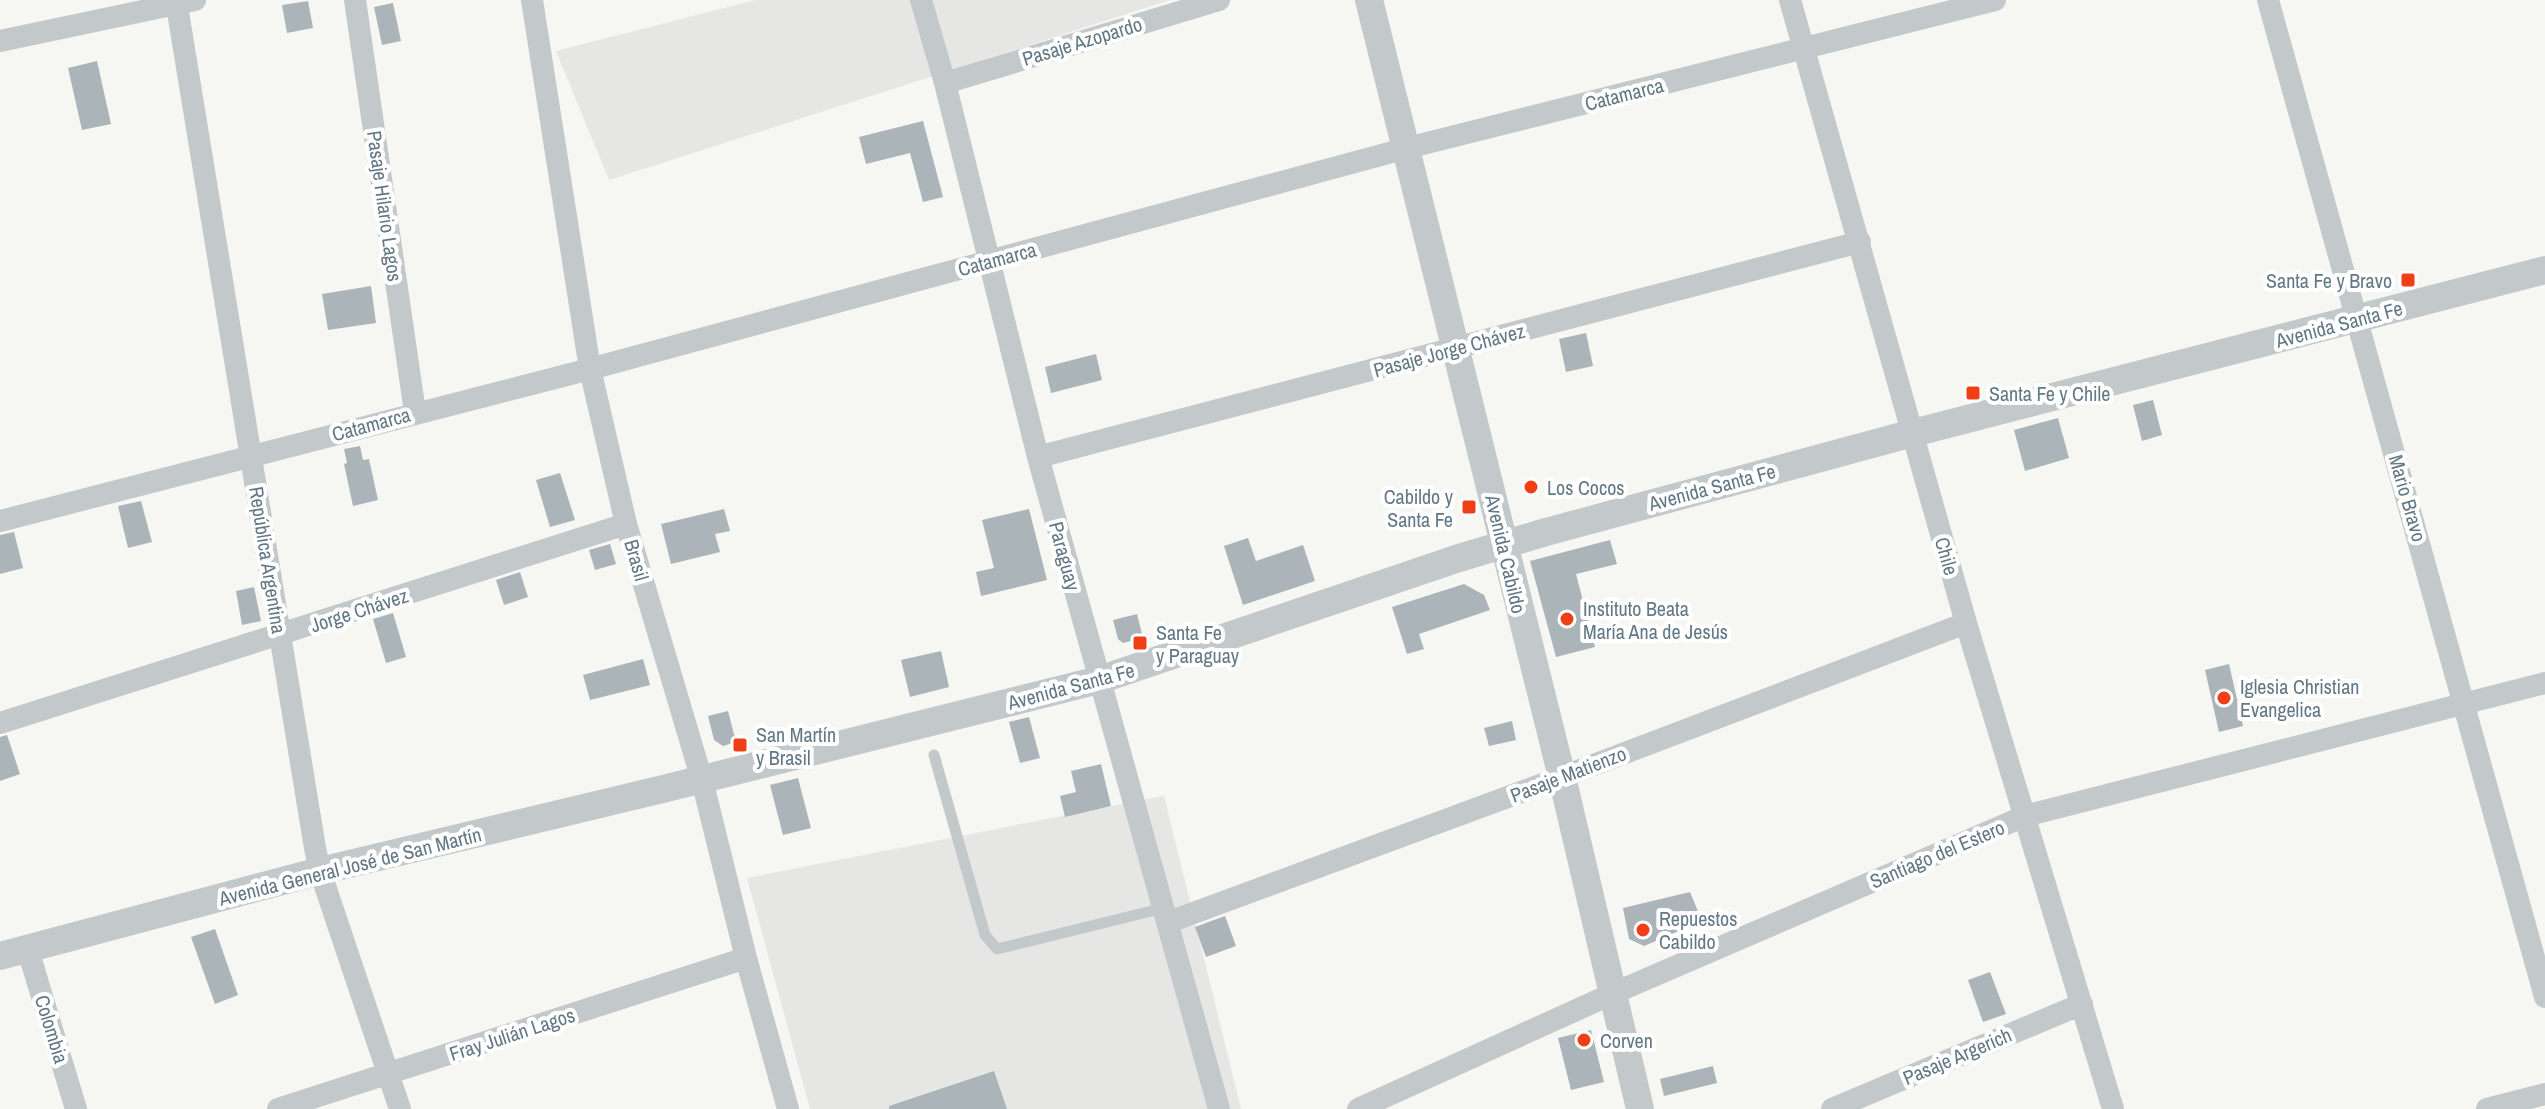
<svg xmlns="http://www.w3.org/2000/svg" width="2545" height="1109" viewBox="0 0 2545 1109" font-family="'Archivo Narrow',sans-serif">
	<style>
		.built { fill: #e6e7e5 }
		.building { fill: #abb5b9 }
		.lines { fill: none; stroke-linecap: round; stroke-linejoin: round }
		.service { stroke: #c3c8ca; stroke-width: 11 }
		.minor { stroke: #c3c8ca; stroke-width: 22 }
		.tertiary { stroke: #c3c8ca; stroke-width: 28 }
		.poi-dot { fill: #f03f17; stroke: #fff; stroke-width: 3 }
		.labels { text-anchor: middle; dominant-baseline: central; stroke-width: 8; stroke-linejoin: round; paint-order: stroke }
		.street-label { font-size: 20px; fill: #627885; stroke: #fff }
		.poi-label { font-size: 20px; fill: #627885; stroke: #fff; text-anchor: start }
	</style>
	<rect width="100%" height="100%" fill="#f6f6f2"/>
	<path class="built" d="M755,0H1170L609,180L556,51Z
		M1164,796L1241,1109H810L747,878Z"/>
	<path class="building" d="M308,1L313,28L287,33L282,5Z
		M393,3L401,41L382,45L374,7Z
		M97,61L111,124L82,130L68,68Z
		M923,121L943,197L923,202L910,153L866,164L859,137Z
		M371,286L376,323L328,330L322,294Z
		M1586,333L1593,366L1566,372L1559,339Z
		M1096,354L1102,380L1051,393L1045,367Z
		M2153,400L2162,435L2142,441L2133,405Z
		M2058,418L2069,458L2025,471L2014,430Z
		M360,446L363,460L369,459L378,500L353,506L344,464L347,463L344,449Z
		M560,473L575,520L550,527L536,480Z
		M141,501L152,542L128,548L118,506Z
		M724,509L730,531L715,534L720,552L671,564L661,524Z
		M1029,509L1047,580L981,596L976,572L994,568L982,520Z
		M14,532L23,568L0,574V535Z
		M1248,538L1256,561L1303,545L1315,581L1243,605L1224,546Z
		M1610,540L1617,564L1576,574L1595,647L1556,657L1530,561Z
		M610,544L616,564L595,570L589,550Z
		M520,572L528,597L504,605L496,580Z
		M1464,584L1484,595L1490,610L1419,634L1424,649L1407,654L1392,607Z
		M254,587L261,621L242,625L236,591Z
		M393,613L406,657L386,663L373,619Z
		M1137,614L1143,638L1123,643L1118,639L1113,620Z
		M941,651L949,687L910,697L901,660Z
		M643,659L650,685L590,700L583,675Z
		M2229,664L2243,726L2219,732L2205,670Z
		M728,711L736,742L723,746L714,740L708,716Z
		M1029,717L1040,758L1020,763L1009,722Z
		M1512,721L1516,740L1489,746L1484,728Z
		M7,735L20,774L0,781V737Z
		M1101,764L1111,806L1065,817L1060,796L1076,792L1071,771Z
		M798,778L811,828L783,835L770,785Z
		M1690,892L1702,921L1644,946L1629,939L1623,908Z
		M1225,916L1236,946L1206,957L1195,927Z
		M215,929L238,995L215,1004L191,937Z
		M1990,972L2006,1014L1983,1022L1968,980Z
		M1591,1030L1604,1082L1571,1090L1558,1038Z
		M1713,1066L1717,1083L1664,1096L1660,1079Z
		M994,1071L1007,1109H889V1106Z"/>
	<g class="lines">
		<path class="service" d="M934,755L985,935L997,949L1164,908"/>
		<path class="minor" d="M176,0L315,848L320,871L400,1109
			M355,0L415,412
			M532,0L590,369L626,524L702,780L746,958L788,1109
			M921,0L945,83L1038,457L1219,1109
			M1790,0L1966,623L2113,1109
			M2268,0L2545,997
			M0,41L195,0
			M945,83L1219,0
			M1038,457L1860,242
			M0,521L590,369L1407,148L1995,0
			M0,723L626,524
			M1169,922L1562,777L1966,623
			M28,950L76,1109
			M278,1109L746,958
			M1358,1109L1614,993L2025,816L2545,683
			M1832,1109L2082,1004
			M2487,1109L2545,1094"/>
		<path class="tertiary" d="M1369,0L1562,777L1640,1109
			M0,956L320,871L667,788L1099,680L1459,558L1546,532L1913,433L2545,270"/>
	</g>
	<g class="poi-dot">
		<rect x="2400" y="272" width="16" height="16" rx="4"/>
		<rect x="1965" y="385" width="16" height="16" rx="4"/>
		<circle cx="1531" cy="487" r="8"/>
		<rect x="1461" y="499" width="16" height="16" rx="4"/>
		<circle cx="1567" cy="619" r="8"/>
		<rect x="1132" y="635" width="16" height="16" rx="4"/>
		<circle cx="2224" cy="698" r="8"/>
		<rect x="732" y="737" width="16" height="16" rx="4"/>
		<circle cx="1643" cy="930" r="8"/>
		<circle cx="1584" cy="1040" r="8"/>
	</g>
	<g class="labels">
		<g class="street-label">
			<text transform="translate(1082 41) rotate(-17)">Pasaje Azopardo</text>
			<text transform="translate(1624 94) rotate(-14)">Catamarca</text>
			<text transform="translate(385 206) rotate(82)">Pasaje Hilario Lagos</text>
			<text transform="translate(997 259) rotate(-15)">Catamarca</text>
			<text transform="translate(2339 324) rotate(-15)">Avenida Santa Fe</text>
			<text transform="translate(1449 350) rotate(-15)">Pasaje Jorge Chávez</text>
			<text transform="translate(371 424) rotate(-15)">Catamarca</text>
			<text transform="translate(1712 487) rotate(-15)">Avenida Santa Fe</text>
			<text transform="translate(2408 498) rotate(74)">Mario Bravo</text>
			<text transform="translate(1506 554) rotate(77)">Avenida Cabildo</text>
			<text transform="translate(1065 556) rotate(75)">Paraguay</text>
			<text transform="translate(1947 556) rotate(74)">Chile</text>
			<text transform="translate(268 560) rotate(81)">República Argentina</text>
			<text transform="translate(637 560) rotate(74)">Brasil</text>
			<text transform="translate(359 610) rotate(-18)">Jorge Chávez</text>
			<text transform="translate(1071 686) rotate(-15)">Avenida Santa Fe</text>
			<text transform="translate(1568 774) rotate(-21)">Pasaje Matienzo</text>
			<text transform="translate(1937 854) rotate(-23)">Santiago del Estero</text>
			<text transform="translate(350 866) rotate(-14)">Avenida General José de San Martín</text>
			<text transform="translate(52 1029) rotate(73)">Colombia</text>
			<text transform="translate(512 1034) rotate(-18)">Fray Julián Lagos</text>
			<text transform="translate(1957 1056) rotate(-23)">Pasaje Argerich</text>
		</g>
		<g class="poi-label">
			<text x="2392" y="280" text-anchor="end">Santa Fe y Bravo</text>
			<text x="1989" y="393">Santa Fe y Chile</text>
			<text x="1547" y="487">Los Cocos</text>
			<text x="1453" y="496" text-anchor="end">Cabildo y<tspan x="1453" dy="23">Santa Fe</tspan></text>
			<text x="1583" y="608">Instituto Beata<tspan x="1583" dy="23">María Ana de Jesús</tspan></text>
			<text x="1156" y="632">Santa Fe<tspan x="1156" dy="23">y Paraguay</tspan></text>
			<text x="2240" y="686">Iglesia Christian<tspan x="2240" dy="23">Evangelica</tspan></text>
			<text x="756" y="734">San Martín<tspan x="756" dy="23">y Brasil</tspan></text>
			<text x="1659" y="918">Repuestos<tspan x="1659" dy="23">Cabildo</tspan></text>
			<text x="1600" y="1040">Corven</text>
		</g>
	</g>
</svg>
